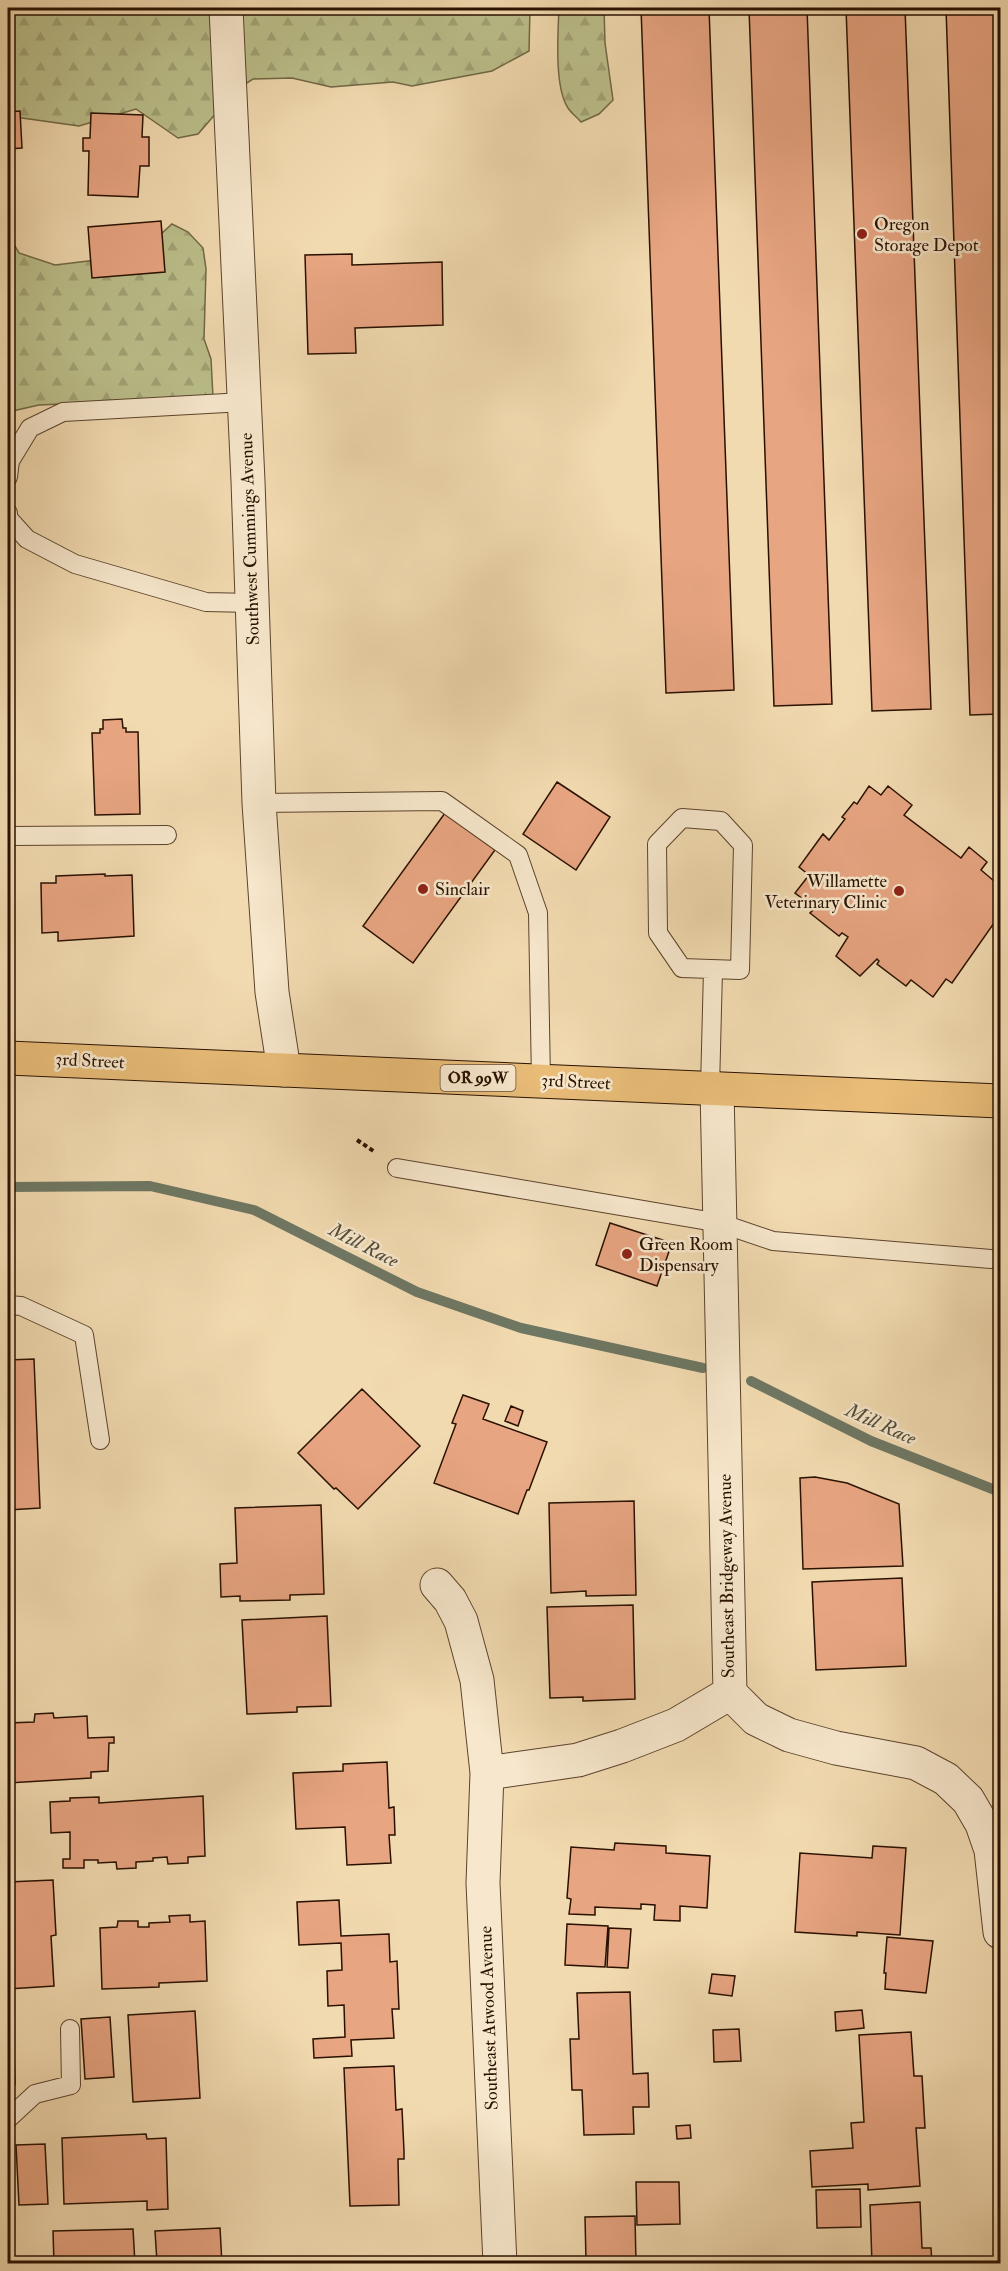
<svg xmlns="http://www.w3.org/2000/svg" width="1008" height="2271" viewBox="0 0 1008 2271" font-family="'IM FELL Double Pica',serif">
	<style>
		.forest { fill: url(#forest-firs); stroke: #726846; stroke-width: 1.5 }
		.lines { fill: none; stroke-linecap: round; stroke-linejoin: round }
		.stream { stroke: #6e7763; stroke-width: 10 }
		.building { fill: #e8a582; stroke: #291100; stroke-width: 1.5 }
		.service-casing { stroke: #5b432c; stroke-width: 20 }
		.minor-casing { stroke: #5b432c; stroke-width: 35 }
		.trunk-casing { stroke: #291100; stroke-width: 35 }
		.path { stroke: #291100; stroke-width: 4; stroke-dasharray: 4.5 3; stroke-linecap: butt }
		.service { stroke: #f7e7cc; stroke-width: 18 }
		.minor { stroke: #f7e7cc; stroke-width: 33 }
		.trunk { stroke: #e9bd78; stroke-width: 33 }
		.poi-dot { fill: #8f2418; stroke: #f7e7cc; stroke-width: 2 }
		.labels { text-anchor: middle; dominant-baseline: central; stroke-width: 5; stroke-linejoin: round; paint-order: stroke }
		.shield { fill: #f7e7cc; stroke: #67513d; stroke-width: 1.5 }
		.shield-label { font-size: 16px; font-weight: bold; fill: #291100 }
		.poi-label { font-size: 18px; fill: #291100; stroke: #f7e7cc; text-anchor: start }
		.street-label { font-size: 18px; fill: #291100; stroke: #f7e7cc }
		.water-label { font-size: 20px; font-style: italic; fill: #514c3a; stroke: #f7e7cc }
	</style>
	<defs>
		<pattern id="forest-firs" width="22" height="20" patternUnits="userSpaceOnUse" patternTransform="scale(1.5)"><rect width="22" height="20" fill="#bbbf8b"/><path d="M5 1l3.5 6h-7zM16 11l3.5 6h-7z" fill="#a1a376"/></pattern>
	</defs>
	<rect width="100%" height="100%" fill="#f2dab0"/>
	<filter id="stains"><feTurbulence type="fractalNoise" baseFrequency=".00333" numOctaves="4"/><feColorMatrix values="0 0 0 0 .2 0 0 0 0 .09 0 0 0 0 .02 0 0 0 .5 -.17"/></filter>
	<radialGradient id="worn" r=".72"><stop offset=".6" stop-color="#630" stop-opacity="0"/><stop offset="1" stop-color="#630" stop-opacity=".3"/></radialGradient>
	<path class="forest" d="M8,8H530L529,51L492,71L412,86L393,82L331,87L292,78L253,79L237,89L198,134L178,138L136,109L79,126L8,116Z
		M559,8H604L605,43L613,100L599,114L581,122C577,117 571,113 568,108C554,87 558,33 559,8Z
		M172,224L188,232L203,248L206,269L204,339L211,359L213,397L39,405L8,412V234L19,253L55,265L138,255Z"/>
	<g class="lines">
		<path class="stream" d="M8,1187L150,1186L254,1210L417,1292L521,1328L703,1368
			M751,1381L871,1441L1000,1492"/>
	</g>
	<path class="building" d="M641,8H709L734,690L666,693Z
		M749,8H807L832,704L774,706Z
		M846,8H905L931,709L872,711Z
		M946,8H1000V714L970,715Z
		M20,111L22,148L8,149V112Z
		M91,113L143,115L142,137H149V166H140L138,197L88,195L89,151H83V138H90Z
		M161,221L165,272L92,278L88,227Z
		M352,254V265L442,262L443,325L355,328L356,353L308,354L305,255Z
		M122,719L123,728H126V732H138L140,814L95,815L92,733H100V729H103V720Z
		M557,782L610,817L576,870L523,834Z
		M869,786L881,795L888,786L912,805L904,815L961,858L969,847L987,862L981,870L1000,886V920L997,925L994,923L952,983L946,979L933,997L911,980L906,986L877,964L879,961L877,959L860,976L836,956L848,937L842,933L839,936L810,913L815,908L795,893L809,875L799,867L823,834L829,840L845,819L842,817L854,802L857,804Z
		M445,813L495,850L413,963L363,926Z
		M105,874V876L132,875L134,936L58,941V932L42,933L41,883H56V876Z
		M610,1223L672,1243L657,1286L596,1265Z
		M34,1359L40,1508L8,1510V1360Z
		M362,1389L420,1446L358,1509L336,1488L334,1489L298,1453Z
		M463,1395L489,1404L483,1419L547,1442L529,1490H527L518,1514L434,1483L456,1424L452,1423Z
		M511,1406L523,1411L518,1426L505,1421Z
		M815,1477L847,1483L899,1504L903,1566L803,1569L800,1478Z
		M634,1501L636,1595L586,1596V1591L551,1593L549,1503Z
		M321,1505L324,1594L290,1595V1600L240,1601V1596L221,1597L220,1564L237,1563L235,1508Z
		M902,1578L906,1666L816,1670L812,1582Z
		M633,1605L635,1699L583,1701V1697L550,1698L547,1607Z
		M327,1616L331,1706L297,1707V1712L247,1714L242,1620Z
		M53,1713L54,1718L87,1716L88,1738L114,1737V1743H109L108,1771L91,1772V1778L8,1783V1723L34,1722L35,1714Z
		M387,1762L389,1808L394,1807L395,1835H389L391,1863L347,1865L345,1827L296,1829L293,1773L343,1771V1764Z
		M203,1796L205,1856L188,1857V1863L168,1864L167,1857L153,1858V1861L136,1862V1868L117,1869L116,1862L98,1863V1860H84V1868H63V1859H70V1832L51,1833L50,1802L70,1801V1798L99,1797V1803Z
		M615,1843L666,1846V1853L710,1856L707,1908L680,1906V1921L654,1920L655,1905L641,1904V1909L595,1907V1915L569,1914L571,1899L567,1898L571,1847L614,1850Z
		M873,1846L906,1848L900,1935L857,1932V1936L795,1932L800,1853L872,1858Z
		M53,1880L56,1935L51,1936L54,1986L8,1989V1882Z
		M339,1900L341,1936L389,1934L390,1962L397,1961L399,2009H392L394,2038L351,2040L352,2056L314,2058L313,2039L345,2037L344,2005L328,2006L327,1971L342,1970L341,1943L299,1945L297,1902Z
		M190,1915V1922L205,1921L207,1981L159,1983V1987L102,1989L100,1928L117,1927L118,1921H138V1927H149V1923L170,1922L169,1916Z
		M567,1924L608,1926L605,1967L565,1965Z
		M609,1928L631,1929L628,1968L607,1967Z
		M887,1937L933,1941L926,1993L885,1989L886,1973H884Z
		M712,1974L735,1976L732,1996L709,1993Z
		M630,1992L633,2074L648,2073L649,2107H633L634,2134L584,2135L582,2090H572L570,2039H579L577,1993Z
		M862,2010L864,2028L836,2031L835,2012Z
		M195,2011L200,2098L133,2102L128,2015Z
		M110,2017L114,2077L85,2079L81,2019Z
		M8,2018H13L15,2084H8Z
		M739,2029L741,2061L714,2062L713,2030Z
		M911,2032L914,2076H922L925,2128H916L920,2186L868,2190V2184L812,2187L810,2151L853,2148L851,2123L864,2122L859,2035Z
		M394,2066L396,2110L402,2109L404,2151V2159H398L399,2205L350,2206L344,2068Z
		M690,2125L691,2138L677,2139L676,2126Z
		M146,2134L147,2139L166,2138L168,2209L147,2210V2201L64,2204L62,2138Z
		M45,2144L48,2204L19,2205L16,2145Z
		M636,2182H679L680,2224L637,2225Z
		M860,2189L861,2227L817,2228L816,2190Z
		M920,2202L922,2248H931L932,2264H872L870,2205Z
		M635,2216L636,2264H577V2261H586L585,2217Z
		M220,2228L222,2264H142L157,2262L155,2231Z
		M133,2229L135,2264H54L53,2231Z
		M408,2258L409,2264H321V2261Z"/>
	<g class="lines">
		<g class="service-casing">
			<path id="service" d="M8,477L10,461L30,428L63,412L244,402
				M8,513V518L27,539L75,564L206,602L252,603
				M259,803L442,801L518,855L538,913L541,1081
				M682,818L721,821L743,845L740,970L682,968L658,933L657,844Z
				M8,836L167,835
				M710,1088L713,970
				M397,1168L720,1223L773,1241L991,1259
				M8,1305L21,1306L84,1335L100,1440
				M8,2119L35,2094L71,2085L70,2029"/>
		</g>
		<g class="minor-casing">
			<path id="minor" d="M226,8L248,481L259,803L272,992L284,1070
				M717,1089L730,1693L756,1719L789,1735L836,1748L916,1763L946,1779L968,1800L982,1824L991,1850L1000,1932
				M437,1585L450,1600L461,1621L477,1680L487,1773L483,1883L500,2264
				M487,1773L578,1760L622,1746L676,1725L730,1693"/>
		</g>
		<g class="trunk-casing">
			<path id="trunk" d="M8,1058L1000,1101"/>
		</g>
		<path class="path" d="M357,1140L375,1152"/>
		<use href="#service" class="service"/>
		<use href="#minor" class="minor"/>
		<use href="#trunk" class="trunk"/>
	</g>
	<g class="poi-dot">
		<circle cx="862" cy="234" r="6"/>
		<circle cx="423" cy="889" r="6"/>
		<circle cx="899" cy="891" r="6"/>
		<circle cx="627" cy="1254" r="6"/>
	</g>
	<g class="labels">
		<rect class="shield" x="440.5" y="1065" width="75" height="26" rx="4.5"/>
		<g class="shield-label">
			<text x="478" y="1078">OR 99W</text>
		</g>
		<g class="poi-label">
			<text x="874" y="224">Oregon<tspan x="874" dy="21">Storage Depot</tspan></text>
			<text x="887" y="881" text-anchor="end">Willamette<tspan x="887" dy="21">Veterinary Clinic</tspan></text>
			<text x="435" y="889">Sinclair</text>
			<text x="639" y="1244">Green Room<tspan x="639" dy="21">Dispensary</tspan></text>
		</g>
		<g class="street-label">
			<text transform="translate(250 539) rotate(-92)">Southwest Cummings Avenue</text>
			<text transform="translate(90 1061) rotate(3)">3rd Street</text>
			<text transform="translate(576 1082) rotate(3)">3rd Street</text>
			<text transform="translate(727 1576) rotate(-91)">Southeast Bridgeway Avenue</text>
			<text transform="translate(489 2018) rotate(-92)">Southeast Atwood Avenue</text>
		</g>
		<g class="water-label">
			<text transform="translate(364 1245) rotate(27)">Mill Race</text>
			<text transform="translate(881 1424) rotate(24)">Mill Race</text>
		</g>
	</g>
	<rect width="1008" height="2271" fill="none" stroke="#f2dab0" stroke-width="30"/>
	<rect x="9" y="9" width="990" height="2253" fill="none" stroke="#291100" stroke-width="3"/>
	<rect x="15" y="15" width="978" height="2241" fill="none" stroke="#291100" stroke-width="1.5"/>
	<rect width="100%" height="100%" filter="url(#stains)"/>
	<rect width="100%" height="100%" fill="url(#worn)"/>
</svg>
